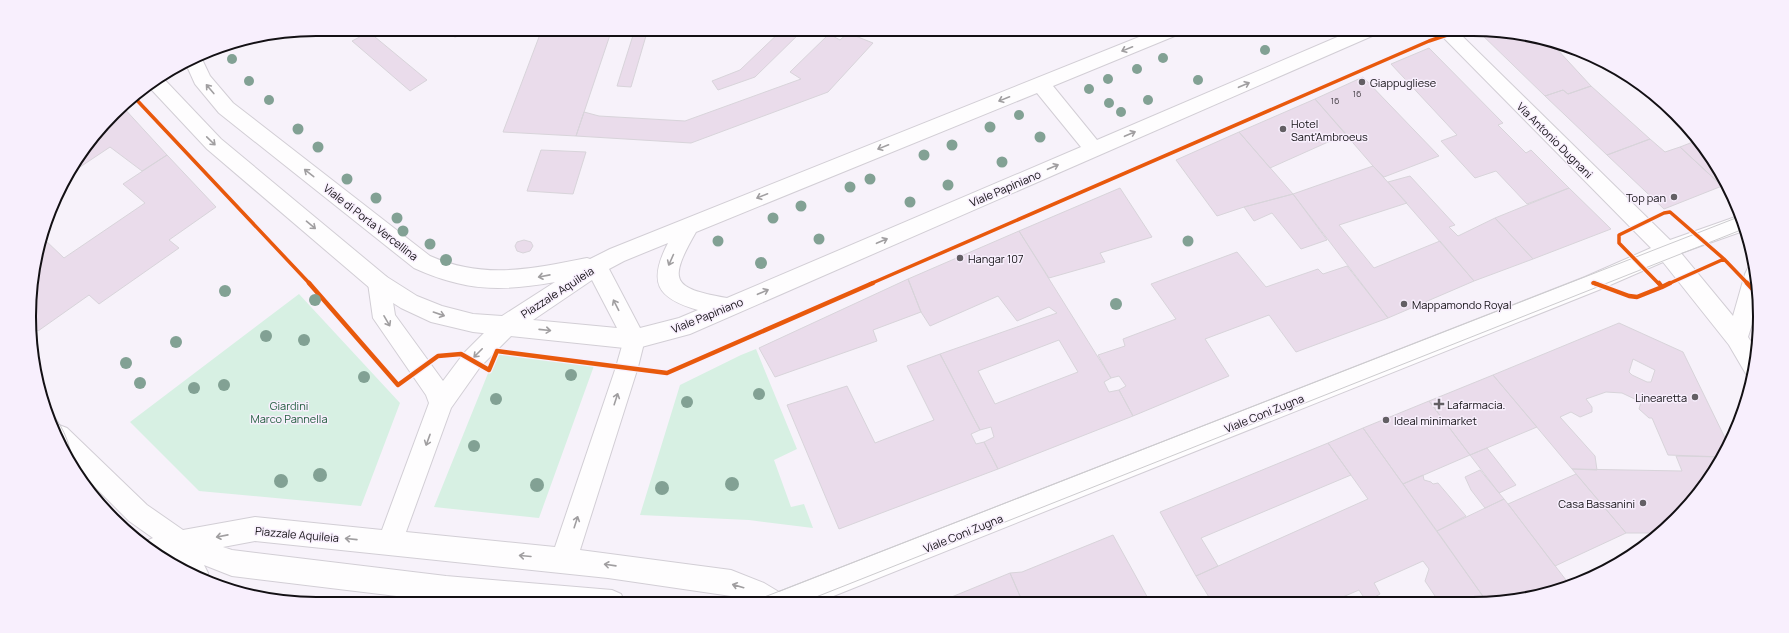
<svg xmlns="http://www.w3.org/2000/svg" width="1789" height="633" viewBox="0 0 1789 633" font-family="Manrope,sans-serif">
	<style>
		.green { fill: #d7f0e3 }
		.building { fill: #eadceb; stroke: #d8d4da; fill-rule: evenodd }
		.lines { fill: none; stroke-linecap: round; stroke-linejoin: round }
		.minor-casing { stroke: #d2ced5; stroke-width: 2 }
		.major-casing { stroke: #d2ced5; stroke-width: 2 }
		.minor { fill: #fefdfe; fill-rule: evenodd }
		.major { fill: #fefdfe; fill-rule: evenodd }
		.tram { stroke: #cccbce; stroke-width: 1 }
		.cycleway-far1-casing { stroke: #f8effd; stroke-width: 5.5 }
		.cycleway-casing { stroke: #f8effd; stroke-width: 7 }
		.cycleway-far1 { stroke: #e8590c; stroke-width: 3.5 }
		.cycleway { stroke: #e8590c; stroke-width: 4.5 }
		.tree { fill: #82a194 }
		.oneway { stroke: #a09ea0 }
		.poi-dot { fill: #635f64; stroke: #f8effd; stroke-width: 1.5 }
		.labels { text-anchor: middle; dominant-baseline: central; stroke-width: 3; stroke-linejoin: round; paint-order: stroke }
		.number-label { font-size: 9px; fill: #4a444b }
		.poi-label { font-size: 11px; fill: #131014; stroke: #f8effd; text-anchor: start }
		.street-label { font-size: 11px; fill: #131014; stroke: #f8effd }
		.park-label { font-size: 11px; fill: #235f40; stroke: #f8effd }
		.rim { fill: none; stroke: #131014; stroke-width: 2 }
	</style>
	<rect width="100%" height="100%" fill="#f7f2fa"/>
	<path class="green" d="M299,294L400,403L361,506L199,491L130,422Z
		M756,349L797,449L774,460L791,507L804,504L813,528L749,520L640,515L680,385L741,355Z
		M497,351L595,363L539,518L434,507Z"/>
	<path class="building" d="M447,29H470L466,34L455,37L450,35L447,32Z
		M542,29H612L576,136L503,132Z
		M635,29H648L631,87L617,86Z
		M783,29H804L755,77L718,90L712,81L740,70Z
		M870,29H886L881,34Z
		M1477,30L1547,39L1564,45L1556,48L1591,86L1568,94L1563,90L1545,96Z
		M369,32L427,80L410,91L352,41Z
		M848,33L873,43L828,92L691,143L576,136L584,112L599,116L685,121L801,79L790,72L829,34L840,40Z
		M1429,48L1503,123L1498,125L1526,153L1531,150L1569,188L1527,204L1496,171L1475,178L1441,141L1457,135L1391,64Z
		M1363,77L1439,156L1384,177L1373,166L1315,99Z
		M1591,86L1650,139L1607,155L1545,96L1563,90L1568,94Z
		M1315,99L1346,134L1270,168L1239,132Z
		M122,106L167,155L142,171L110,147L68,175L89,141Z
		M1239,132L1293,194L1244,207L1217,216L1176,160Z
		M1650,139L1665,152L1680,147L1722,186L1664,209L1607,155Z
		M1698,140L1721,173L1727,185L1722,186L1680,147Z
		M541,150L586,152L573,194L527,191Z
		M167,155L216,207L169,240L179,248L99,304L89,295L38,331L30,323L31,279L44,239L64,258L145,203L123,184Z
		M1373,166L1407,203L1339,225L1374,268L1440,241L1474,281L1388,318L1293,194Z
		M1410,176L1455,225L1449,227L1458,236L1495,218L1533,259L1474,281L1388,182Z
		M1120,188L1152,237L1100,253L1105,262L1049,278L1019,231Z
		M1569,188L1611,229L1533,259L1495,218Z
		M1293,194L1327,240L1301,249L1272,213L1254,221L1244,207Z
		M1019,231L1111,378L1104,382L1109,392L1119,390L1133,416L998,469L984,442L994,437L991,427L980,430L940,354L1057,313L1049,307L1017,321L998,296L930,326L921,312L908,279ZM1059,340L1078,372L995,404L978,371Z
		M524,240L531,242L533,246L530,251L523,253L517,251L515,246L517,242Z
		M1237,252L1266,287L1318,269L1323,274L1347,266L1388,318L1296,352L1269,315L1205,339L1229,376L1133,416L1119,390L1126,386L1119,376L1111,378L1098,355L1125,346L1123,339L1176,319L1151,284Z
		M908,279L921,312L873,330L877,341L775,377L759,348Z
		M1619,323L1683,352L1728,444L1723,457L1668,455L1652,418H1649L1639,409L1641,402L1622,393L1606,392L1586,399L1592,407V412L1580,417L1571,412L1560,417L1595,456L1597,470L1572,469L1493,375ZM1633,359L1655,370L1651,382H1647L1632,375L1629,372Z
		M940,354L980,430L971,434L976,444L984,442L998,469L839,529L787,405L847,386L875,443L934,420L907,366Z
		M1493,375L1537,427L1470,455L1429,401Z
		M1429,401L1470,455L1403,484L1363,428Z
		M1363,428L1487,602H1439L1425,581L1429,569L1423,561L1374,583L1380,594L1373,598L1375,602H1367L1359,590L1331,602H1212L1196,576L1368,499L1328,443Z
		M1328,443L1351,475L1201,538L1218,566L1196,576L1160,512Z
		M1487,448L1516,485L1499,493L1470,455Z
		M1676,456L1723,457L1662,533H1626L1572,469L1682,471Z
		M1480,470L1504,499L1485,508L1471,490L1465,477Z
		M1576,474L1626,533L1555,566L1508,504Z
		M1423,475L1424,480L1431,482L1433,484L1438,483L1466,516L1437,531L1403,484Z
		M1504,499L1508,504L1569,584L1510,602H1487L1437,531Z
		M1113,535L1150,602L1023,603L1010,573L1022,572Z
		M1010,573L1023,603H937Z"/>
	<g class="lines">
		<g class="minor-casing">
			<path id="minor" d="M1435,29H1455L1670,240L1741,215L1746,230L1681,253L1733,316L1745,274L1748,268L1754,266C1761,296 1757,309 1748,337L1757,351L1753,376L1746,374L1729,345L1663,262L1601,289L816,603H749L731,596L608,578L255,541L223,547L232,550L446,576L612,590L621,594L625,603L467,604L446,602L232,576L204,565L208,573L206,578L178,565L174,557C160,561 152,552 142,543L153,538L129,521L73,465L55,427L59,425L67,428L147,505L183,530L255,517L382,530L429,403L426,395L373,318L368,283L371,277L379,274L387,277L390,283L395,315L443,381L464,353L498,319L506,317L514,319L517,326L514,333L480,367L451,408L406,532L555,547L616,367L626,332L634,329L642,332L645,339L638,367L580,550L731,570L764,583L779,592L1585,277L1651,248Z"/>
		</g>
		<g class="major-casing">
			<path id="major" d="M1159,29H1185L1182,33L1053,86L1097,140L1356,29H1382L1379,33L690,334L634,349L473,332L431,322L401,308L371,289L207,149L149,87L163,78L221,139L387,277L417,296L442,306L473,314L502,316L555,282C500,292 465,291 414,268L219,113L195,84L186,64L200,55L210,76L233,103L430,256C485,280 530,269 587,258L590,259L610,249ZM1037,93L1081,147L727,298C671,288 668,281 696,232ZM668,243C648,282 656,298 698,310L679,318L640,328L609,269L624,261ZM592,280L617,328L533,320Z"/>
		</g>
		<use href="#minor" class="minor"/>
		<use href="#major" class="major"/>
		<path class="tram" d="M44,403C61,422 71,442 73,467
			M749,603L1741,216
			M801,603L1746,228"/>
		<g class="cycleway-far1-casing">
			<path id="cycleway-far1" d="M133,96L310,284
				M1724,259L1748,284
				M1593,283L1597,284
				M870,284L1429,41L1465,29
				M1659,284L1619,243V235L1664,213L1670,212L1724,259
				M1668,284L1724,259"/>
		</g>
		<g class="cycleway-casing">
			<path id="cycleway" d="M309,283L398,385L438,356L461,354L489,370L497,351L667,373L873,283
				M1594,283L1629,296L1637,297L1662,287
				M1659,283L1662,287L1670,283
				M1747,283L1758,295"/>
		</g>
		<use href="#cycleway-far1" class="cycleway-far1"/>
		<use href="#cycleway" class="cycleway"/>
	</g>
	<g class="tree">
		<circle cx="1265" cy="50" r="5"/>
		<circle cx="1163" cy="58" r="5"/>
		<circle cx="232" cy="59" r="5"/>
		<circle cx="1137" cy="69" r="5"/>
		<circle cx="1108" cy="79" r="5"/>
		<circle cx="1198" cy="80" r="5"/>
		<circle cx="249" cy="81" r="5"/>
		<circle cx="1089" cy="89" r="5"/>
		<circle cx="269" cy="100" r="5"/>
		<circle cx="1148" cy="100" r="5"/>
		<circle cx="1109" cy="103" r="5"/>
		<circle cx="1121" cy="112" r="5"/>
		<circle cx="1019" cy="115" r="5"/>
		<circle cx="990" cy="127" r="5.5"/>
		<circle cx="298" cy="129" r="5.5"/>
		<circle cx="1040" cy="137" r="5.5"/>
		<circle cx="952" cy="145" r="5.5"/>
		<circle cx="318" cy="147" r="5.5"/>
		<circle cx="924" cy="155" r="5.5"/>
		<circle cx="1002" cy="162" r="5.5"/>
		<circle cx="347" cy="179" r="5.5"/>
		<circle cx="870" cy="179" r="5.5"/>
		<circle cx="948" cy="185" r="5.5"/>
		<circle cx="850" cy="187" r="5.5"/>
		<circle cx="376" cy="198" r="5.5"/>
		<circle cx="910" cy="202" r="5.5"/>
		<circle cx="801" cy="206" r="5.5"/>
		<circle cx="397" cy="218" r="5.5"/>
		<circle cx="773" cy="218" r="5.5"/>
		<circle cx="403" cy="231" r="5.5"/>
		<circle cx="819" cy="239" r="5.5"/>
		<circle cx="718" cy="241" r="5.5"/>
		<circle cx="1188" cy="241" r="5.5"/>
		<circle cx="430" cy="244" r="5.5"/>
		<circle cx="446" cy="260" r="6"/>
		<circle cx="761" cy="263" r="6"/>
		<circle cx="225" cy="291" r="6"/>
		<circle cx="315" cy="300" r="6"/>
		<circle cx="1116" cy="304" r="6"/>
		<circle cx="266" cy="336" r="6"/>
		<circle cx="304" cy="340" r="6"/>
		<circle cx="176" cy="342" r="6"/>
		<circle cx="126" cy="363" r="6"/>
		<circle cx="571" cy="375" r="6"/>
		<circle cx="364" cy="377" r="6"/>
		<circle cx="140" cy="383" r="6"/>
		<circle cx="224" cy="385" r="6"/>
		<circle cx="194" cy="388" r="6"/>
		<circle cx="759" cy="394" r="6"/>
		<circle cx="496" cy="399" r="6"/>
		<circle cx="687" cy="402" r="6"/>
		<circle cx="474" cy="446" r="6"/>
		<circle cx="320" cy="475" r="7"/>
		<circle cx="281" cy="481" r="7"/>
		<circle cx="732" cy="484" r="7"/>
		<circle cx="537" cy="485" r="7"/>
		<circle cx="662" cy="488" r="7"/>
	</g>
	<defs><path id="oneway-shaft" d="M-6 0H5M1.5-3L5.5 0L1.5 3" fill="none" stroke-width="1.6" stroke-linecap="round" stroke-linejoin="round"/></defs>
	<g class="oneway">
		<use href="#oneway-shaft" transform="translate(1127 49) rotate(158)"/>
		<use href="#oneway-shaft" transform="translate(1244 85) rotate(-23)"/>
		<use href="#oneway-shaft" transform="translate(210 89) rotate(-130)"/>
		<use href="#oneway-shaft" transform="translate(1004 99) rotate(158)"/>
		<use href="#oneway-shaft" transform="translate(1130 134) rotate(-23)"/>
		<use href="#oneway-shaft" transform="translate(211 141) rotate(44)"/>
		<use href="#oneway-shaft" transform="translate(883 147) rotate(158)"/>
		<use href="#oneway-shaft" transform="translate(1053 167) rotate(-23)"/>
		<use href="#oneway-shaft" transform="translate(309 173) rotate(-142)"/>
		<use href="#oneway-shaft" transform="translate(762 196) rotate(158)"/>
		<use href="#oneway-shaft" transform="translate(311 225) rotate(40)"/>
		<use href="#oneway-shaft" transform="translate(882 241) rotate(-23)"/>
		<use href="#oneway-shaft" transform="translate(671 260) rotate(114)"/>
		<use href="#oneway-shaft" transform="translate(544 276) rotate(169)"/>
		<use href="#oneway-shaft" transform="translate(763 292) rotate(-23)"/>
		<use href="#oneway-shaft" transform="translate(616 305) rotate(-117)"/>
		<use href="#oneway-shaft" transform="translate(439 314) rotate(19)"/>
		<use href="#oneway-shaft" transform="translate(387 321) rotate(60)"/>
		<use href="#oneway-shaft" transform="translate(545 330) rotate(6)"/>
		<use href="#oneway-shaft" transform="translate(478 353) rotate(135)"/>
		<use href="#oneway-shaft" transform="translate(616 399) rotate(-72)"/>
		<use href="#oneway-shaft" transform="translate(428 440) rotate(110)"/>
		<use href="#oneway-shaft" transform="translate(576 522) rotate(-72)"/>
		<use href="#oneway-shaft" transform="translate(222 536) rotate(169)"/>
		<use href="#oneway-shaft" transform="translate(351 539) rotate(-174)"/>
		<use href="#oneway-shaft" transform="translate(525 556) rotate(-175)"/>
		<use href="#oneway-shaft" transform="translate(610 565) rotate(-172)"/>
		<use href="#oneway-shaft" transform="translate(738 586) rotate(-164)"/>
	</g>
	<g class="poi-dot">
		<circle cx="1362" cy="82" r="4"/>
		<circle cx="1283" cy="129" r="4"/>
		<circle cx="1674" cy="197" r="4"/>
		<circle cx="960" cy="258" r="4"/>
		<circle cx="1404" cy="304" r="4"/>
		<circle cx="1695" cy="397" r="4"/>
		<path d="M1437 398h4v4h4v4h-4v4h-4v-4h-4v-4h4z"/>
		<circle cx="1386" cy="420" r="4"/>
		<circle cx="1643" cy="503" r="4"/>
	</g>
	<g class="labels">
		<g class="number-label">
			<text x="1357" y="93">16</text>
			<text x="1335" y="100">16</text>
		</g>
		<g class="poi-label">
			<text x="1370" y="82">Giappugliese</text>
			<text x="1291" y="123">Hotel<tspan x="1291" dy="13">Sant'Ambroeus</tspan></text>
			<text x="1666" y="197" text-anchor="end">Top pan</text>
			<text x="968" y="258">Hangar 107</text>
			<text x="1412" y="304">Mappamondo Royal</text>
			<text x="1687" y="397" text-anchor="end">Linearetta</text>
			<text x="1447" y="404">Lafarmacia.</text>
			<text x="1394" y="420">Ideal minimarket</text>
			<text x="1635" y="503" text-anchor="end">Casa Bassanini</text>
		</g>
		<g class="street-label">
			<text transform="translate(1555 140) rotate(45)">Via Antonio Dugnani</text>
			<text transform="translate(1005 188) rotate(-23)">Viale Papiniano</text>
			<text transform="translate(371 222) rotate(38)">Viale di Porta Vercellina</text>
			<text transform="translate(557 292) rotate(-33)">Piazzale Aquileia</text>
			<text transform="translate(707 315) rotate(-22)">Viale Papiniano</text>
			<text transform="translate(1264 413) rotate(-22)">Viale Coni Zugna</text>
			<text transform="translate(963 533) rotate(-22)">Viale Coni Zugna</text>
			<text transform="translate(297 534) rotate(5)">Piazzale Aquileia</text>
		</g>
		<g class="park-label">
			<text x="289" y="405">Giardini<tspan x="289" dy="13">Marco Pannella</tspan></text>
		</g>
	</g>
	<path d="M0 0H1789V633H0ZM316 36H1473A280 280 0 0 1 1753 316V317A280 280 0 0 1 1473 597H316A280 280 0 0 1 36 317V316A280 280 0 0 1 316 36Z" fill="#f8effd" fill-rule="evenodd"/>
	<path class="rim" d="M316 36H1473A280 280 0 0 1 1753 316V317A280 280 0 0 1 1473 597H316A280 280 0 0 1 36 317V316A280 280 0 0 1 316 36Z"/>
</svg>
